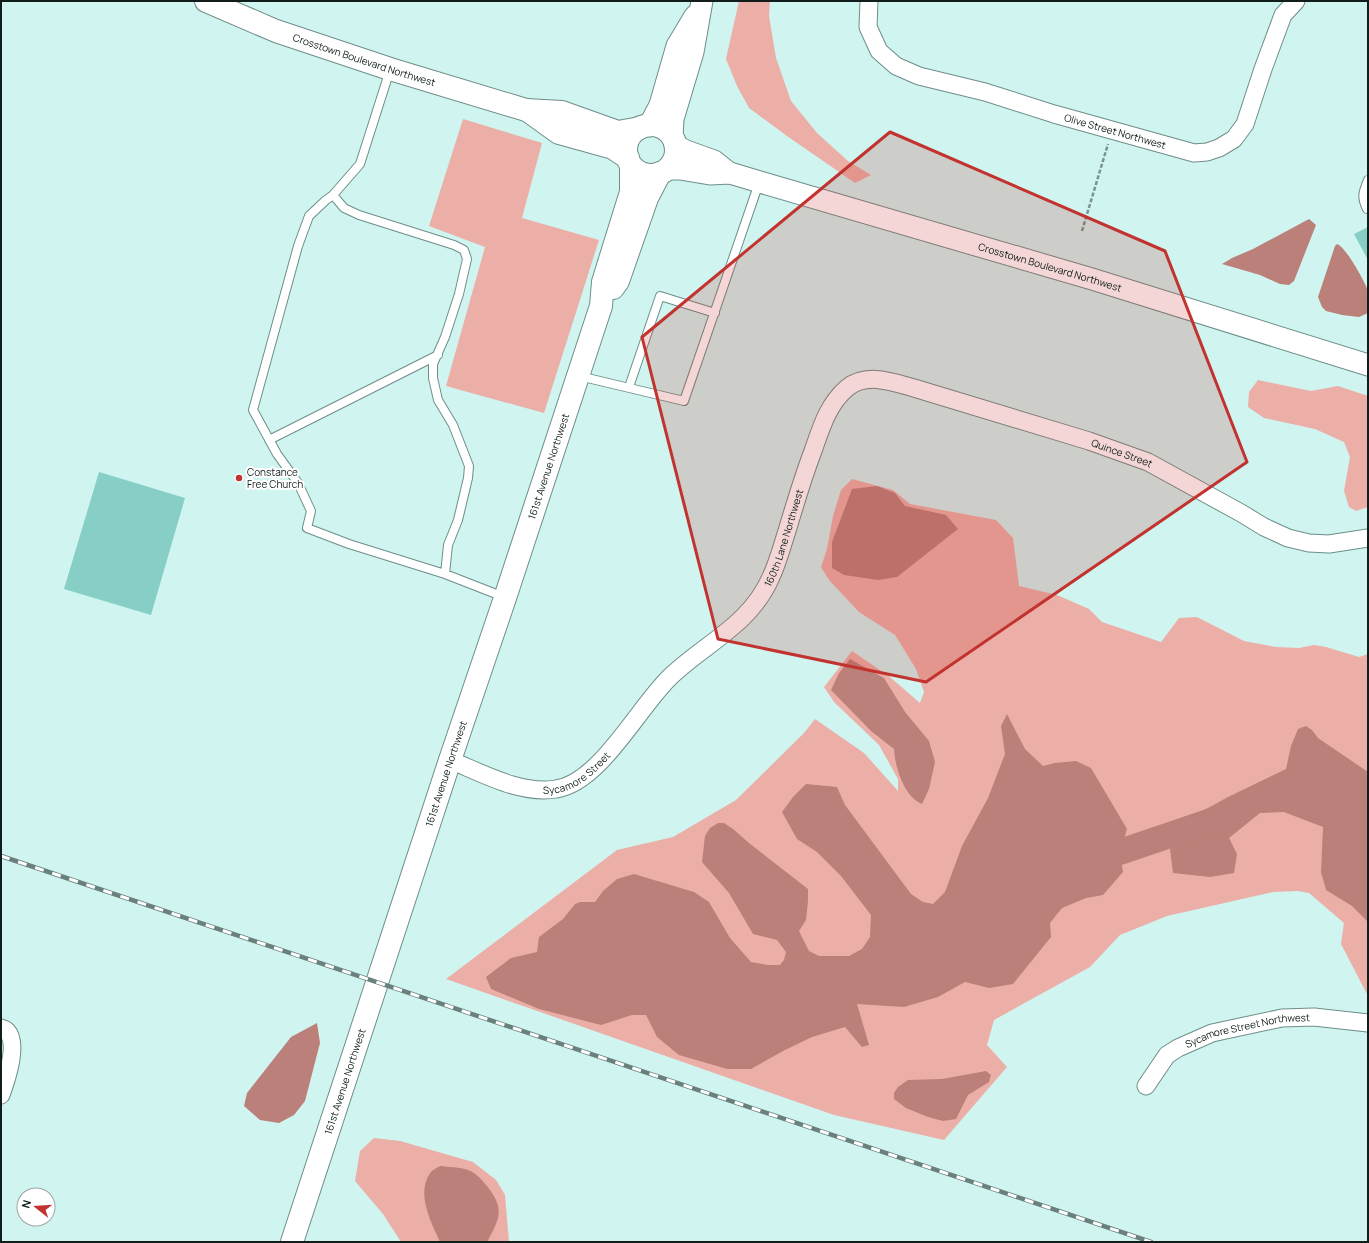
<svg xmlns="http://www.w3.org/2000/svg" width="1369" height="1243" viewBox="0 0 1369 1243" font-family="Manrope,sans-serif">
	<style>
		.green { fill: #ecafa7 }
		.water { fill: #ba8079 }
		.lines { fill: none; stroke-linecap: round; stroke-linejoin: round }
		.river { stroke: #ba8079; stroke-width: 26 }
		.building { fill: #87cec6 }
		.service-casing { stroke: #6d8e8a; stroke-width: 10 }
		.minor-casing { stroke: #6d8e8a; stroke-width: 19 }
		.tertiary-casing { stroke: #6d8e8a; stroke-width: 23 }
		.secondary-casing { stroke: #6d8e8a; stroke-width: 24 }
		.path { stroke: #7a9390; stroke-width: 2.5; stroke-dasharray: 4 2; stroke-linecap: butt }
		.service { stroke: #fff; stroke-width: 8 }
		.minor { stroke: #fff; stroke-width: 17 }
		.tertiary { stroke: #fff; stroke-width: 21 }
		.secondary { stroke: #fff; stroke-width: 22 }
		.rail-casing { stroke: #69807d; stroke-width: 4.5 }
		.rail { stroke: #fff; stroke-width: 3; stroke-dasharray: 9; stroke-linecap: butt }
		.marked { fill: #c2332f; fill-opacity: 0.2; stroke: #c2332f; stroke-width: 3; stroke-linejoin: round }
		.poi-dot { fill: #c2332f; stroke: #fff; stroke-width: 1.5 }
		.labels { text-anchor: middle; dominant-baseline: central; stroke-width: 4; stroke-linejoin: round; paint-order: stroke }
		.street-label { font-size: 10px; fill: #101d1b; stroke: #fff }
		.poi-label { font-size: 10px; fill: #101d1b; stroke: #fff; text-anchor: start }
	</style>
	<rect width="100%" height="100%" fill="#d0f4f0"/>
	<path class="green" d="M739,1H770L769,16L776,58L791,101L817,133L848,161L871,175L855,183L787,136L749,108L737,86L726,59Z
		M463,119L542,143L522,218L599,240L544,413L446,386L485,247L429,226Z
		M1258,380L1311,391L1338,386L1368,396V507L1356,511L1349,507L1344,491L1350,457L1344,442L1315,429L1264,418L1248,407L1249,392Z
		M852,479L893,490L910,504L996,520L1013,538L1019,586L1057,595L1089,609L1102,622L1161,642L1179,618L1197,617L1244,641L1276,647L1299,648L1314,645L1326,647L1359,657L1368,654V996L1341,944L1344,923L1309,893L1298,891L1273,892L1167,916L1120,935L1090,967L994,1020L987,1045L1007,1067L944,1140L834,1115L446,979L617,850L673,837L736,800L804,733L815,719L864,753L898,791V779L879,745L834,702L824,687L852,651L890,677L920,703L924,692L916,669L895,635L859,612L829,580L821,567L827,549L833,516L841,490Z
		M374,1138L400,1141L473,1162L496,1180L505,1195L509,1242H401L383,1214L355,1181L360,1151Z"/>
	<path class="water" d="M1309,219L1316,225L1294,281L1289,285L1280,284L1260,275L1222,264L1232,258L1253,249Z
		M1337,244C1346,247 1365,282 1368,291C1369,297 1368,306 1368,313L1359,317L1342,315L1326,311L1322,307L1318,297L1335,246Z
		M877,486L895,493L905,506L946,515L958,529L897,577L878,580L844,575L832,568V542L852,489Z
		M850,659L884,678L905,712L929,741L935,762L929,789L922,804C904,797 895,767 894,749L871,731L831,690L839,673Z
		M1007,714L1025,749L1043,766L1055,763L1076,761L1091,768L1127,829L1120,852L1123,872L1103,895L1086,898L1062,908L1050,923L1051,937L1013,984L989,988L965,982L938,997L904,1007L857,1004L869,1045L862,1047L845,1027L812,1037L783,1051L751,1069H727L679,1055L657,1037L646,1015H632L601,1025L539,1009L491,989L486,977L511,958L537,952L539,937L563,919L575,904L580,902H595L603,891L617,879L634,874L694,892L709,902L730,938L751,962L768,965H780L784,960L786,952L777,940L753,934L729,893L702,862L705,836L710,828L718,823H724L733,829L749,843L808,889V901L806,920L799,931L809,951L819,956H849L862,949L870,937L871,915L841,876L817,852L797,839L782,812L793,797L806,784L837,787L845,805L911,894L923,902L933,904L945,892L962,846L988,798L1005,754L1001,726Z
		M1306,726L1312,730L1318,738L1368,772V922L1352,906L1326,890L1321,872L1323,827L1284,812L1260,813L1229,838L1237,854L1234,873L1210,877L1173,873L1170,849L1197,814L1228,797L1286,769L1291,746L1298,729Z
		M317,1023L320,1043L305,1101L294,1115L279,1123L260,1120L244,1106L247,1093L291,1037Z
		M986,1071L991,1075L989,1082L968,1095L956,1119L943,1121L928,1117L906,1108L894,1099V1093L898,1087L908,1080L942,1079Z
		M440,1166C449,1167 460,1167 468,1170C475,1172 482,1180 487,1186C505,1209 500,1218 487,1242H440C431,1222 416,1194 430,1173C432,1170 437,1168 440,1166Z"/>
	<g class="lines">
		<path class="river" d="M1120,852L1217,819"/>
	</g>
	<path class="building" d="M1368,227V260L1354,234Z
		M99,472L185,498L151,615L64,589Z"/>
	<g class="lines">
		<g class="service-casing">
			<path id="service" d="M390,70L360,164L333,195L326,200L309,216L298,246L253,410L277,454L298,483L311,511L307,528L349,544L445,574L504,597
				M333,195L344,208L359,215L454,245L464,250L467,259L459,294L445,337L433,364V378L438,400L453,425L469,466L468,478L458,520L448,545L445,574
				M1367,209C1361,197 1363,192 1368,180
				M579,376L684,401L759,183
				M629,387L660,296L715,313
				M269,440L438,355"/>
		</g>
		<g class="minor-casing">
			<g id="minor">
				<path id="s1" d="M869,1L868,27L879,51L896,66L919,76L985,92L1054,114L1194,153L1207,152L1219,148L1234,139L1245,124L1263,69L1283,15L1296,1"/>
				<path id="s2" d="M450,760C482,773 521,795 556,789C600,783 639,706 671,676C707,642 750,625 771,577C778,562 782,546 787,531C795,504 803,477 813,451C821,428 828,404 847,388C866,372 893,382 914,388L1089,441L1148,462L1241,513L1264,527L1288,538L1309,543L1329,544L1368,538"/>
				<path d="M1,1028C3,1029 5,1029 7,1031C19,1044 6,1081 1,1095"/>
				<path id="s3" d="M1146,1086L1167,1055L1178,1048L1212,1033L1282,1018L1314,1017L1368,1023"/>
			</g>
		</g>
		<g class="tertiary-casing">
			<g id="tertiary">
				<path d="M649,126L660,105L677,46L695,16"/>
				<path d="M672,137L673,119L693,52L702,1"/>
				<path d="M675,145L686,151L714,161L729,173"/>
				<path id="s4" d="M667,169H680L710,174L730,173L760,182L1092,279L1368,365"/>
			</g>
		</g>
		<g class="secondary-casing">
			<g id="secondary">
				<path id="s5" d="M206,1L276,31L390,69L526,110L562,112L618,132L640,128"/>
				<path d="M527,110L559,133L613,148L628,158"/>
				<circle cx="651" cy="150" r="25"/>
				<path d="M613,288L618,281L647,198L660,173"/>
				<path id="s6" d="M292,1242L450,760L505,598L601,306L603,282L631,192V166"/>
			</g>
		</g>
		<path class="path" d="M1082,231L1108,144"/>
		<use href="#service" class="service"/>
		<use href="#minor" class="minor"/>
		<use href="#tertiary" class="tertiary"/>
		<use href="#secondary" class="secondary"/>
		<g class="rail-casing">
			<path id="rail" d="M1,856L1151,1242"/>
		</g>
		<use href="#rail" class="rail"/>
	</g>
	<path class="marked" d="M890,132L1165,251L1247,462L926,682L718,639L642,337Z"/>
	<circle class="poi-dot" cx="239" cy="478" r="4"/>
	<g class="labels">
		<g class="street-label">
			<text stroke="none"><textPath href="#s5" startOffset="169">Crosstown Boulevard Northwest</textPath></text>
			<text stroke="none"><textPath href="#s1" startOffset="304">Olive Street Northwest</textPath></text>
			<text stroke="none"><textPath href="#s4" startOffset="397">Crosstown Boulevard Northwest</textPath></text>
			<text stroke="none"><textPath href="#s2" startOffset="911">Quince Street</textPath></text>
			<text stroke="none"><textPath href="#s6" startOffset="817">161st Avenue Northwest</textPath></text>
			<text stroke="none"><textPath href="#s2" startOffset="459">160th Lane Northwest</textPath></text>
			<text stroke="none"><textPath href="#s2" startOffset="137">Sycamore Street</textPath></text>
			<text stroke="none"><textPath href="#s6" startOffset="493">161st Avenue Northwest</textPath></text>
			<text stroke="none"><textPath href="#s3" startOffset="123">Sycamore Street Northwest</textPath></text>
			<text stroke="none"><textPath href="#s6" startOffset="169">161st Avenue Northwest</textPath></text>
		</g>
		<g class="poi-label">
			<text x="247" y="472">Constance<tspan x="247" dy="12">Free Church</tspan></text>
		</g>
	</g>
	<rect width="1369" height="1243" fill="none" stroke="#101d1b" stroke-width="4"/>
	<g transform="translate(36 1207) rotate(287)"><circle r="19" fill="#ffffff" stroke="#9fa5a4"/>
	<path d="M0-3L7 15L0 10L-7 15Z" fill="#c2332f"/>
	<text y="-6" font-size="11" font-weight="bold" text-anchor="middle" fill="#101d1b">N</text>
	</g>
</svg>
